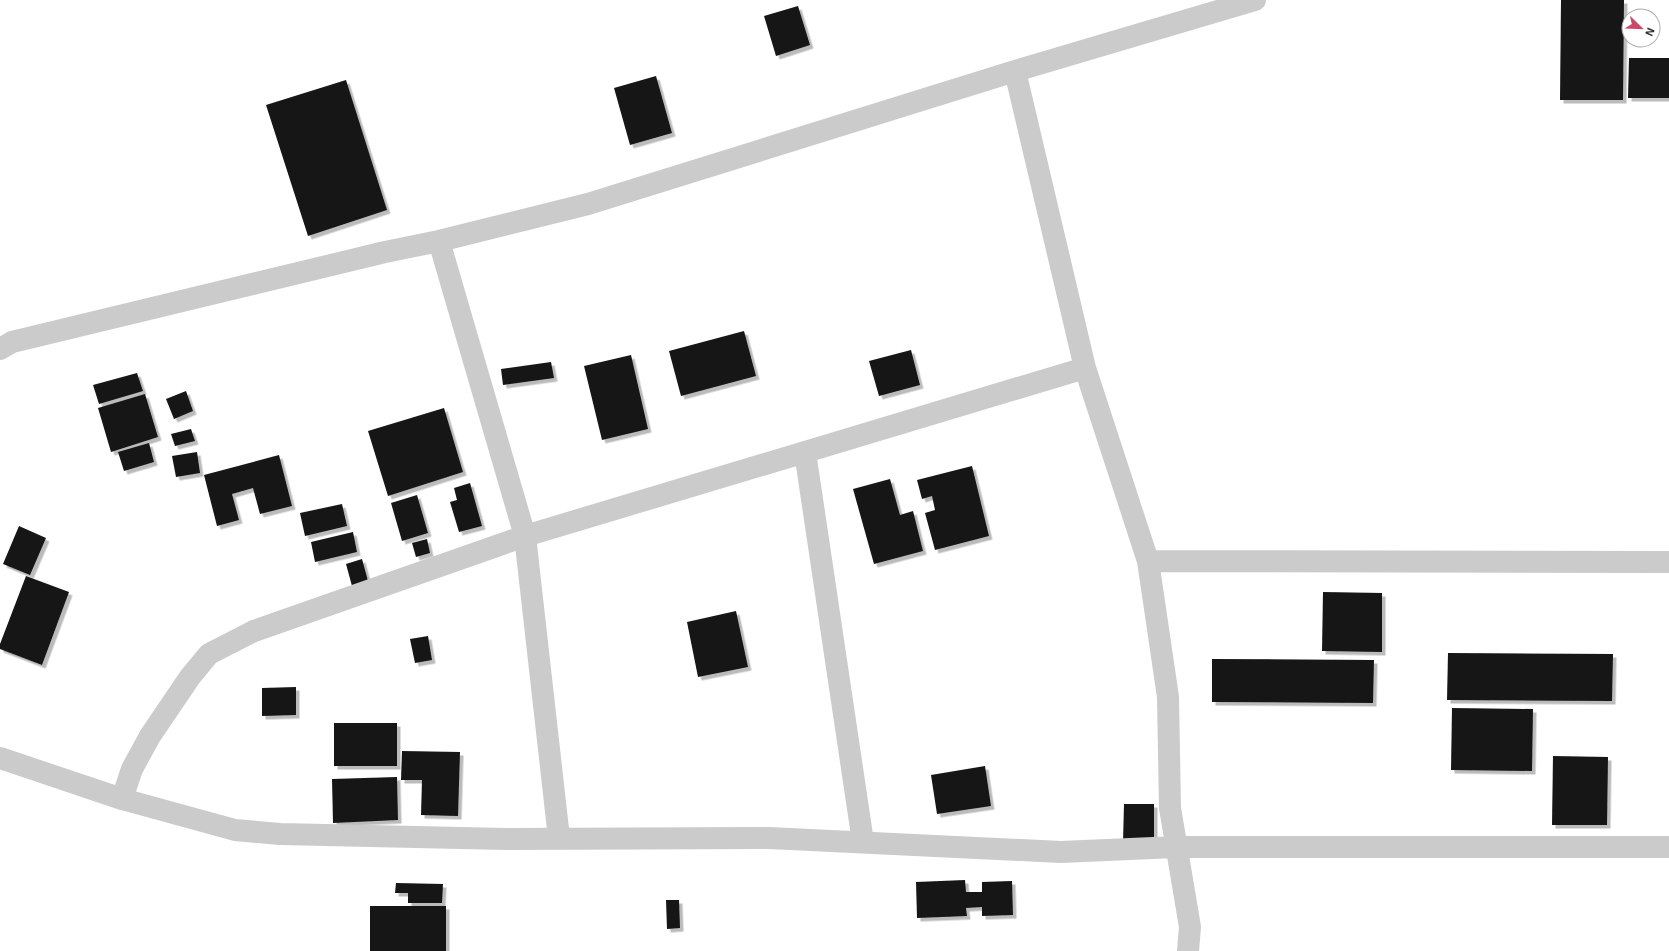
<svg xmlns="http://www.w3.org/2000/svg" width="1669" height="951" viewBox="0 0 1669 951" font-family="'Exo 2',sans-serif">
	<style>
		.building { fill: #151515; filter: url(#shadow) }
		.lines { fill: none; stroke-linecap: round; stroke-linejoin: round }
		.minor { stroke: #cbcbcb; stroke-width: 22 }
	</style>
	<defs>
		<filter id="shadow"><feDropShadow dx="3.5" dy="3.5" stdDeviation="0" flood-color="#0004"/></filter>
	</defs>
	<rect width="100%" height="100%" fill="#fff"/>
	<path class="building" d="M1561,0H1624L1623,100H1560Z
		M798,6L810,45L776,56L764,16Z
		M1629,58H1669V98H1628Z
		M656,76L672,133L630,145L614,88Z
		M346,80L387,210L308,236L266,105Z
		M744,331L756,376L681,396L669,351Z
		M911,350L920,385L879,396L869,361Z
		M631,355L648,429L602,440L584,366Z
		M551,362L554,378L503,385L501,369Z
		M137,373L143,391L99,404L93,385Z
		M186,391L193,411L174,419L166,399Z
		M145,394L158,437L111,452L98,408Z
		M444,408L463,472L388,496L368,431Z
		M191,429L195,441L175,446L171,434Z
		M149,443L154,462L124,471L118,452Z
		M197,452L200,473L176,477L172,456Z
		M279,455L292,506L260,514L253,488L232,494L239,520L217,526L204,475Z
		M972,466L989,536L935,550L925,513L935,510L932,496L922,499L917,480Z
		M890,479L900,515L913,511L923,551L874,564L853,489Z
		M470,483L482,526L459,532L450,502L457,500L454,488Z
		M417,495L428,533L402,541L391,503Z
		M342,504L347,526L305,536L300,513Z
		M19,526L46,538L30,575L3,564Z
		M353,532L357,552L315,562L311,542Z
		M427,539L430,553L416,557L412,543Z
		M362,559L368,581L352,586L346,564Z
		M26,576L69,592L42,665L0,649V644Z
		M1323,592L1382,593V652L1322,651Z
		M736,611L748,667L698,677L687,622Z
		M428,636L432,660L415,663L410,639Z
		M1448,653L1613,654L1612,701L1447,700Z
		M1212,659L1374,660L1373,703L1212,702Z
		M296,687V715L262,716V688Z
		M1452,708L1533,709L1532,771L1451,770Z
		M334,723H397V766H334Z
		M402,751L460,752L458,816L421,815L422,780H401Z
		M1553,756L1608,757L1607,825H1552Z
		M985,766L991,806L937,814L931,775Z
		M397,777L398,820L333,823L332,779Z
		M1124,804H1154V843L1123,842Z
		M965,880L966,892H982V882L1012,881L1013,915L982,916V907L966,908L967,916L917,918L916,882Z
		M396,883L443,884L442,903H408V893H395Z
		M666,900H679L680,928L667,929Z
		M370,906H446V951H370Z"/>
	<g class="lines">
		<path class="minor" d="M1015,71L1085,368L1148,561L1168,697L1170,808L1190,927L1188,951
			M439,241L525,536L559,838
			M0,349L12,342L385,252L439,241L588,204L1015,71L1255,0
			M805,452L863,842
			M1148,561L1669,562
			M0,758L122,799L235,830L280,834L506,839L769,838L1061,852L1176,847H1669
			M122,799L132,769L150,736L190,677L209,654L254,631L525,536L1085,368"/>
	</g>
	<g transform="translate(1641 28) rotate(113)"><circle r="19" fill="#ffffff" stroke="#ababab"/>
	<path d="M0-3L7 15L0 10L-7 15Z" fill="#ce4666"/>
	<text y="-6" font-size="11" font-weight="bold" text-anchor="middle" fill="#2e2e2e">N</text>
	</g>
</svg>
